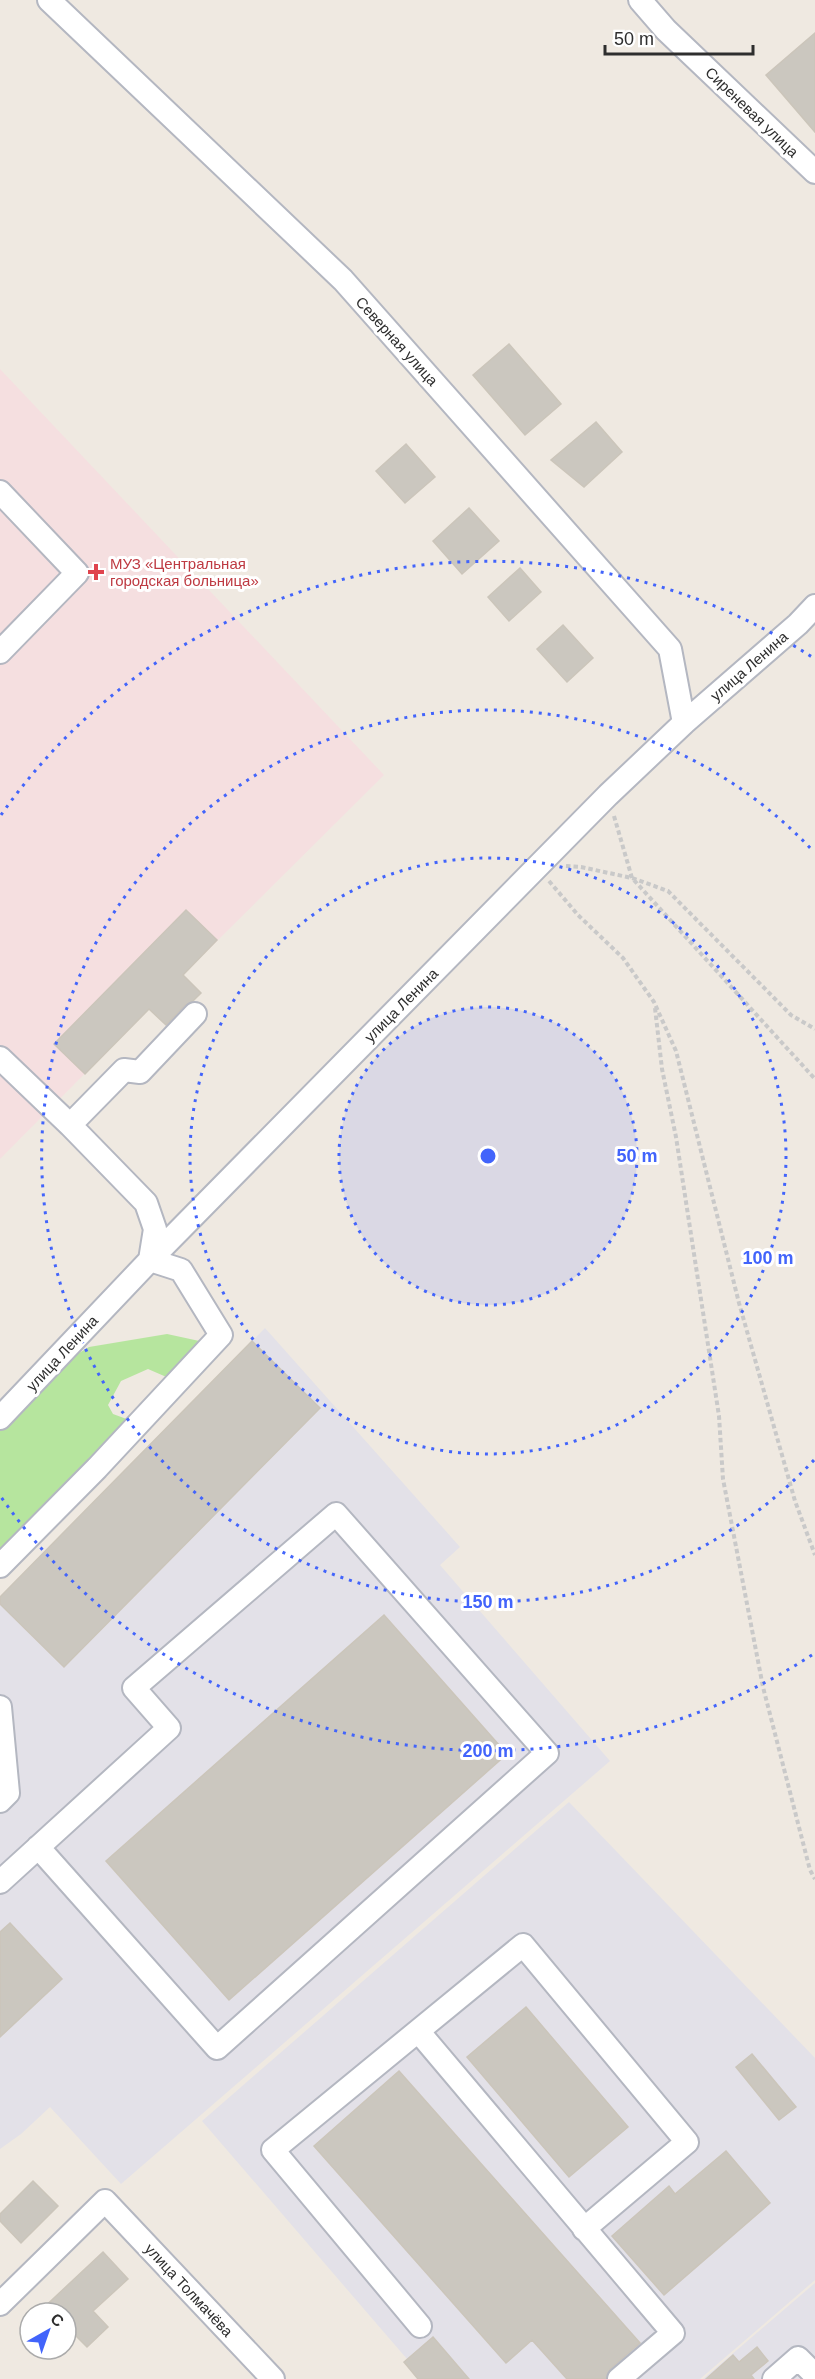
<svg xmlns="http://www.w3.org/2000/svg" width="815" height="2379" viewBox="0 0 815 2379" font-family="Arial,sans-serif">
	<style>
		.industrial { fill: #e3e1e8 }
		.medical { fill: #f5dfe0 }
		.green { fill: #b6e59e }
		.building { fill: #cbc7bf; stroke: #cbc5ba; stroke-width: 1.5 }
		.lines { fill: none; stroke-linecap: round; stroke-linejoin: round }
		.minor-casing { stroke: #b4b7c1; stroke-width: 26 }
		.path { stroke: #c9c9c9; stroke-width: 4; stroke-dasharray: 4.5 3; stroke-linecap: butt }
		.minor { stroke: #fff; stroke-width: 22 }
		.ring { fill: none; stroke: #4264fb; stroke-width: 3; stroke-dasharray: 3 6 }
		.health-dot { fill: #e0444e; stroke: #fff; stroke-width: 2 }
		.labels { text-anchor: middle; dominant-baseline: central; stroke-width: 6; stroke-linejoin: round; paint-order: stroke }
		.street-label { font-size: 15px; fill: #2e2e2e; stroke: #fff }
		.health-label { font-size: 15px; fill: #be3a42; stroke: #fff; text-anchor: start }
		.centre { fill: #4264fb; stroke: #fff; stroke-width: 3 }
		.ring-label { font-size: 18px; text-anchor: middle; font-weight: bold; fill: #4264fb; stroke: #fff; stroke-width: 6; stroke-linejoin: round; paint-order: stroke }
	</style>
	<rect width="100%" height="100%" fill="#efe9e1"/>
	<path class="industrial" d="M265,1328L460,1547L440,1565L610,1761L121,2184L50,2107L21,2134L0,2149V1597Z
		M569,1802L815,2058V2280L700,2379H469L433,2337L407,2359L202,2121Z
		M815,2283V2379H703Z"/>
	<path class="medical" d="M0,369L384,775L183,975L201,993L168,1027L149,1009L0,1159Z"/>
	<path class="green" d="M167,1334L204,1342L171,1379L148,1369L121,1381L108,1405L113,1414L132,1421L0,1561V1429L61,1364L89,1347Z"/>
	<path class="building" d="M815,33V132L766,75Z
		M509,344L561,404L525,435L473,375Z
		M596,422L622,452L584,487L551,460Z
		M406,444L435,477L405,503L376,471Z
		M469,508L499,541L462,574L433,541Z
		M520,568L541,592L509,621L488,597Z
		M563,625L593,658L567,682L537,649Z
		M186,910L217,940L183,975L201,993L193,1001L185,1005L166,1025L149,1009L85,1074L54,1044Z
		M252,1341L320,1408L64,1667L0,1604V1597Z
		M384,1615L507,1754L229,2000L106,1861Z
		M10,1923L62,1979L0,2037V1932Z
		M526,2007L628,2127L569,2177L467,2057Z
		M752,2054L796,2107L779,2120L736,2067Z
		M399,2071L640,2343L610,2369L606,2379H567L532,2340L506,2363L314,2146Z
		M726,2151L770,2203L664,2295L612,2236L669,2186L675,2194Z
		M33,2181L58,2206L21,2243L0,2221V2214Z
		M103,2252L128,2279L93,2311L108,2327L87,2347L66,2326V2313H38Z
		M433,2337L469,2379H418L404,2362Z
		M757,2347L768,2361L751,2375L754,2379H706L733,2355L739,2362Z"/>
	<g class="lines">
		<g class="minor-casing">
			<path id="minor" d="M49,0L343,280L670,649L684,723
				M640,0L666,30L815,172
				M0,492L77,573L0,652
				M0,1058L70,1125
				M0,1418L150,1260L608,795L684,723L798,624L815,606
				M0,1566L97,1468L221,1335L181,1270L150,1260L155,1229L146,1203L70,1125L124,1070L140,1072L195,1014
				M0,1707L8,1793L0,1801
				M0,1882L169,1728L134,1688L336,1514L547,1753L217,2048L38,1847
				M418,2031L523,1945L687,2142L584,2229
				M0,2304L105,2201L273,2379
				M420,2326L273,2150L418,2031L673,2333L619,2379
				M774,2379L798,2358L815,2375"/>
		</g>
		<path class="path" d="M614,816L632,878L815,1079
			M566,866L581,867L632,878L668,891L791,1015L815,1029
			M549,881L578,915L623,958L654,1002L676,1051L739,1303L795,1501L815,1555
			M655,1008L662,1069L676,1137L719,1416L723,1479L763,1687L810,1870L815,1879"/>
		<use href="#minor" class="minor"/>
	</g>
	<circle cx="488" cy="1156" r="149" fill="#4264fb" fill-opacity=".12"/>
	<g class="ring">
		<circle cx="488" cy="1156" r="149"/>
		<circle cx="488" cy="1156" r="298"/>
		<path d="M814 1460A446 446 0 1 1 814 852"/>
		<path d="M812 1655A595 595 0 0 1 1 1497M1 815A595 595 0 0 1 812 657"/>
	</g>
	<path class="health-dot" d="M93 563h6v6h6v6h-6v6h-6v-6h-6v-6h6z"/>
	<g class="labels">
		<g class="street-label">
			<text transform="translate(752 112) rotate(44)">Сиреневая улица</text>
			<text transform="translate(397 341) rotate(48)">Северная улица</text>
			<text transform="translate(749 666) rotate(-41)">улица Ленина</text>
			<text transform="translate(401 1005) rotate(-45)">улица Ленина</text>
			<text transform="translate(62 1353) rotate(-47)">улица Ленина</text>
			<text transform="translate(189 2290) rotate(47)">улица Толмачёва</text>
		</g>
		<g class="health-label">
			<text x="110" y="563">МУЗ «Центральная<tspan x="110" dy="17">городская больница»</tspan></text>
		</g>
	</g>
	<circle cx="488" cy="1156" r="9" class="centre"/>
	<g class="ring-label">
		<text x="637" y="1162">50 m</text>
		<text x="768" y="1264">100 m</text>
		<text x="488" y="1608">150 m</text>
		<text x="488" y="1757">200 m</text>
	</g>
	<g transform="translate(48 2331) rotate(40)"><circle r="28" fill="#ffffff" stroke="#ababab" stroke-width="1.5"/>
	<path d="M0-4.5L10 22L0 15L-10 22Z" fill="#4264fb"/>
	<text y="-9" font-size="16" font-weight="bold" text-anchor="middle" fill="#2e2e2e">С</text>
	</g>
	<path d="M605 45v9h148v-9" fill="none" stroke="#2e2e2e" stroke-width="3"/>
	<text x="614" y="45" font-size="18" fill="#2e2e2e" stroke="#ffffff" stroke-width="4.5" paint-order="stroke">50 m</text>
</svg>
